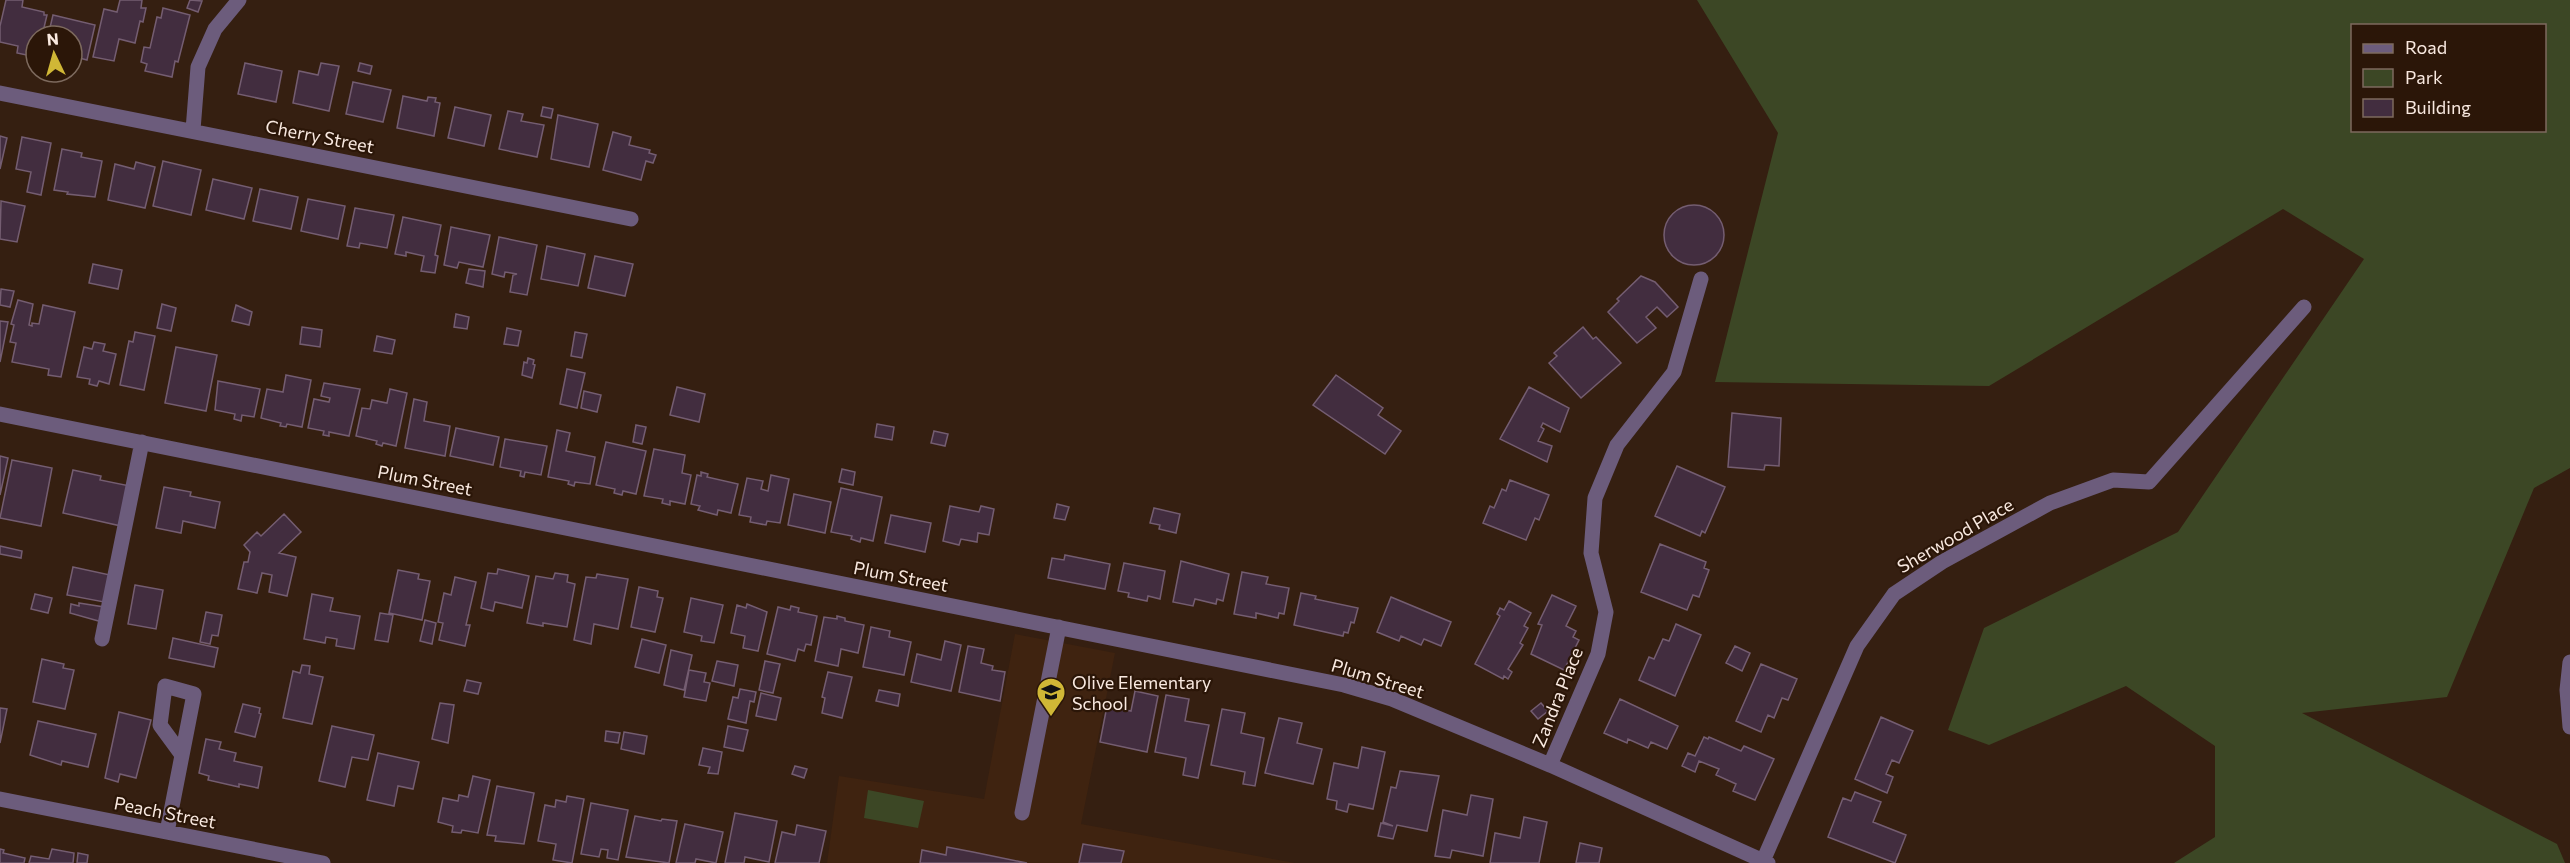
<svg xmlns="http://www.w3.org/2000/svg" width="2570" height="863" viewBox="0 0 2570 863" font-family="Commissioner,sans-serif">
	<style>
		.built { fill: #3f2310 }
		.green { fill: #3c4725; fill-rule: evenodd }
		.building { fill: #422d3f; stroke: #745d71; stroke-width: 1.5 }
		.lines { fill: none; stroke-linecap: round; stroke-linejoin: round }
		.minor { stroke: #6c5c7c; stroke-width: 15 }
		.labels { text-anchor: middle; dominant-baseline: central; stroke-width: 4.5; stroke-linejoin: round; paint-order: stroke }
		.street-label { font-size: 18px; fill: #f9e9e0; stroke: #2b1608 }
		.poi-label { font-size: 18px; fill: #f9e9e0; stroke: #2b1608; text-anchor: start }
	</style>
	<rect width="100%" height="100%" fill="#351f11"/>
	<path class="built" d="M1015,634L1115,653L1081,824L1295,863H827L839,776L984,799Z"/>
	<path class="green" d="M1697,0H2570V468L2534,488L2447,697L2302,713L2557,844L2565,863H2174L2215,837V746L2126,686L1989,745L1948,730L1984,628L2178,532L2364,259L2283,209L1989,386L1715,382L1778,133ZM2352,26H2544V130H2352Z
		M868,790L924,801L918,828L864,818Z"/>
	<path class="building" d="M6,0H23L22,7L44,12V15H47L42,36H36V57L17,53L18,46L0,42V26Z
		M120,0H142L141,8H146L143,22L140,21L135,43L119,39L114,61L93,57L104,9L117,12Z
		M190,0L202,1L198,12L187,8Z
		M163,8L190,15L178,62L175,61L172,77L145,71L147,64L141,62L144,47L150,48L157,17L161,18Z
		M53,15L95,25L87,60L72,56V36H48Z
		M245,63L282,71L276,102L238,94Z
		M321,63L339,66L329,111L293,103L299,71L318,75Z
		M360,63L372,66L370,74L358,71Z
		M353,82L391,90L383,122L346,114Z
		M403,96L427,101L428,97L436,98L435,102L440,103L434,136L397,128Z
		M455,107L491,115L484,146L448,138Z
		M543,107L553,109L551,118L541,116Z
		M508,111L523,114L521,121L544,125L537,157L499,149Z
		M558,115L598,124L589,167L551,159Z
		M613,132L631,137L629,145L650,150L649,153L656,155L653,163L646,161L641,180L603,170Z
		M0,136L7,138L0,169Z
		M22,137L51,143L41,195L27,192L31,172L16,169Z
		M62,149L82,153L81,157L102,161L95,197L67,194L68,192L54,190Z
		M163,161L201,170L191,215L153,206Z
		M136,162L155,167L145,208L108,200L115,164L134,169Z
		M213,179L252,188L244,219L206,210Z
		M260,189L298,197L291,229L253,221Z
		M308,199L345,206L338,239L301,231Z
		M1,201L25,206L17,242L0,239Z
		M1664 235a30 30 0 1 1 60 0a30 30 0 1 1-60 0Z
		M355,208L394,215L387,248L360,243L359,248L347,246Z
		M403,217L441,225L435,255L438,256L435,273L421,271L424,256L406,252V256L395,254Z
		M451,227L490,235L483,267L459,262L457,268L444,265Z
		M499,237L537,245L527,295L510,292L513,275L517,274L505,272L504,277L492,274Z
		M547,246L585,254L578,286L541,279Z
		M595,256L633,264L625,296L588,288Z
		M93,264L122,270L118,289L89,283Z
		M469,269L485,271L483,287L466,283Z
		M1641,276L1655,282L1678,307L1667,317L1657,307L1646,317L1656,328L1637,343L1608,312L1619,301L1617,299Z
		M1,289L14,291L10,307L0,305Z
		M18,300L33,304L29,325L32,326V323L39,324L43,305L75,312L61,377L48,375L49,369L12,362L16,343L10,342L14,325L11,324Z
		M162,304L176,308L171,331L157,328Z
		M236,305L252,312L249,325L232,321Z
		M456,314L469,317L467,329L454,327Z
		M0,321L8,322L0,362Z
		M302,327L322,330L320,347L300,344Z
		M1583,327L1593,339L1596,337L1621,363L1581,398L1549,363L1557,356L1554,353Z
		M507,328L521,331L518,346L504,344Z
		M135,332L155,336L144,390L120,385L129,341L133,342Z
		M575,332L587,334L582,358L571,356Z
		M377,336L395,340L392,354L374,351Z
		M94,342L105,344L103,351L116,354L109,384L99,381L97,386L89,384L90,379L77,377L84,347L92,349Z
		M176,347L217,355L206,411L165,403Z
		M528,358L534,360L533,364L535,365L532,378L522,375L524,362L527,363Z
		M567,369L585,373L577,408L560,404Z
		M286,375L311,380L302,427L287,424L286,427L280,426L281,423L261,418L267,389L283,392Z
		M1336,375L1383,408L1378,415L1401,431L1385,454L1313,405Z
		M218,381L260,389L254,417L242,415L241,421L234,419L235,414L215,410Z
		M324,383L360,389L349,436L329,432V436L323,435L324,431L308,428L314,399L329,402L330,398L321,396Z
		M677,387L705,394L699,422L670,415Z
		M1529,387L1569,408L1560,432L1543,423L1541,427L1544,429L1538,441L1552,446L1547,462L1500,439Z
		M390,389L407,393L396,446L383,443L382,446L376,444L377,441L356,436L362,408L370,409L372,400L387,403Z
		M584,391L601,395L597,412L581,408Z
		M414,399L427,402L424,421L450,426L445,456L405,448Z
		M1732,413L1781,418L1779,466L1765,465L1764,470L1728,467Z
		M877,424L894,427L892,440L875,437Z
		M636,425L646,427L642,444L633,442Z
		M456,428L499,437L493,465L450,456Z
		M557,430L570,433L566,451L595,457L590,484L575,482L574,486L568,484L569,481L548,477Z
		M934,431L948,434L945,446L931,443Z
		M505,439L547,446L541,475L525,472L524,477L520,476L521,471L500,467Z
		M606,442L646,451L636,494L623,491L622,495L614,493L615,489L596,485Z
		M654,449L685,455L682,473L691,475L685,504L670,501V505L662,503L663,499L644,496Z
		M0,456L8,458L0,495Z
		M12,460L52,468L41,526L0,518Z
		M1677,466L1725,487L1705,533L1702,531L1700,536L1655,516Z
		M842,469L855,472L853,485L839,482Z
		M73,470L101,476L100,480L130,486L121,526L63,513Z
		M701,472L708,474L707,477L738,484L731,513L718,510L717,515L698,510L700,506L691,504L697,475L701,476Z
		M771,475L789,479L780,523L767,521L766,525L750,522L751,517L739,515L747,478L763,481L761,489L768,491Z
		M1510,480L1549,495L1539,520L1535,518L1526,540L1483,523L1490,506L1494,508L1502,489L1506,491Z
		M164,487L191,492L190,496L220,502L215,528L183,521L181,533L156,528Z
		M841,488L882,497L873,541L861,538L860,542L851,539L852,536L831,532Z
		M794,494L831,502L825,533L788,525Z
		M1057,504L1069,507L1065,520L1054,518Z
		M950,506L979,512L981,506L994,509L989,535L978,533L977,542L961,539L959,545L943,541Z
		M1154,508L1180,514L1176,533L1159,529L1160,525L1150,523Z
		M284,514L301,532L279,553L296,557L287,596L269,592L272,575L262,573L257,593L238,589L244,562H248L250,552L244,545L257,532L261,536Z
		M891,515L931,523L925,552L885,543Z
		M1660,544L1706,562L1704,568L1709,570L1699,597L1693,595L1687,610L1641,592Z
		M0,546L22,551L21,558L0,554Z
		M1065,555L1110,564L1105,589L1048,578L1052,558L1064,560Z
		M1181,561L1229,574L1223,601L1217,599L1216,604L1195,599L1193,606L1173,602Z
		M1124,563L1165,571L1160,599L1148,596L1147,601L1128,597L1129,593L1118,591Z
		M73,567L110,575L104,602L67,595Z
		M498,569L529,576L522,608L495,602L493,611L481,608L488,573L497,574Z
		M398,570L419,574L418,579L430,581L422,620L389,613Z
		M1242,572L1268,577L1266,584L1289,588L1284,614L1279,613L1278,618L1256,613V618L1234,614Z
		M555,573L568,575L567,582L575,584L567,627L543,623V626L527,623L536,576L553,579Z
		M597,574L628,579L618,629L594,624L591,644L574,640L586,577L596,578Z
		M455,577L476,582L466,625H470L465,646L439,640L443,623L438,622L444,593L451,595Z
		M135,585L163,590L156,629L128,624Z
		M639,587L658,591L657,597L663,598L655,632L631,627Z
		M1301,593L1316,596L1315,599L1358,608L1354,623L1351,622L1348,633L1344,632L1343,636L1294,625Z
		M35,594L52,598L48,613L31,609Z
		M312,594L333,598L330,611L360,616L354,649L336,646L337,639L326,637L325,643L304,639Z
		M1552,595L1576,606L1566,626L1576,631L1573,637L1579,640L1564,670L1531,654L1542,625L1538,624Z
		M1391,597L1451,622L1441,646L1424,639L1421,645L1401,636L1399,641L1377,632Z
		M691,598L723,605L714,643L701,641L702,636L684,632Z
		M1509,601L1531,613L1524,626L1528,628L1520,643L1523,645L1508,669L1512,672L1508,679L1504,676L1503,679L1475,664L1500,616L1497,614L1500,608L1504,610Z
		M79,603L104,607L102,622L70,613L71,604L79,606Z
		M747,604L767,612L758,651L743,648L745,636L731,633L737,605L746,608Z
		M791,606L799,608L798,612L817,616L811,645L806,644L804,651L798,649L795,661L767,654L778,607L790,610Z
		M206,612L222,615L218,636L212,635L210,644L200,642Z
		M380,613L393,615L388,642L375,640Z
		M837,616L845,618V621L864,625L858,653L841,649L838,666L815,661L824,617L837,619Z
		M425,620L436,623L432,644L420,641Z
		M1676,624L1701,635L1675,696L1639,680L1649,657L1654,659L1663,639L1669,641Z
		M871,627L890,631L889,637L911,642L904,675L863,667Z
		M173,638L218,648L214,667L169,658Z
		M642,639L666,645L659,673L635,667Z
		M945,641L961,645L951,691L911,682L917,654L941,660Z
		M968,646L984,649L981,663L993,666L992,670L1005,672L1000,701L959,692Z
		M1735,646L1750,653L1742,671L1726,663Z
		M671,650L692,655L684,690L664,685Z
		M42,659L64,664L63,668L74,670L65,709L33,702Z
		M717,661L738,665L734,686L712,681Z
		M765,661L780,664L773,693L759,690Z
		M1761,664L1797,679L1788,700L1782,698L1774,718L1768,715L1761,732L1736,721Z
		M302,665L310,666L309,674L323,677L312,724L283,718L293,671L300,673Z
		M689,670L706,673L704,682L710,683L706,701L684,697Z
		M828,672L852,677L842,718L822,713L825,698L822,697Z
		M467,680L481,683L478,694L464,691Z
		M740,689L756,692L754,702L750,701L746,723L728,719L733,697L738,698Z
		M879,690L900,694L898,706L876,701Z
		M1135,691L1158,696L1147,752L1100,742L1107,706L1131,711Z
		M761,693L781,698L776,720L756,716Z
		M1166,695L1189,699L1185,721L1209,725L1198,778L1183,775L1186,758L1155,752Z
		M1620,699L1678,726L1667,749L1651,742L1648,748L1628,739L1627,743L1604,733Z
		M440,703L454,705L448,743L432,739Z
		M1541,703L1548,711L1538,719L1531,711Z
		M243,704L260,708L259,713L261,714L255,737L235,732Z
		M0,708L7,709L0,743Z
		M1222,709L1245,713L1241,733L1264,738L1255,786L1243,784L1245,772L1211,765Z
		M119,712L151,720L136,778L120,774L118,782L105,778Z
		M1881,717L1913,731L1899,763L1892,760L1886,774L1893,777L1887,793L1855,779Z
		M1279,718L1302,723L1297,743L1322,749L1313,784L1265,773Z
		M38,721L96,734L88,767L62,761L61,765L30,755Z
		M332,726L374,735L368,760L352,757L345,787L319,781Z
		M728,726L748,730L743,751L724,747Z
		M606,731L620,733L618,743L605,741Z
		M624,732L647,736L644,754L621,749Z
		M1704,737L1708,739L1709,737L1741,751L1744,746L1774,759L1755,800L1733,791L1736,784L1716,775L1719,769L1699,761L1695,772L1682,766L1688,753L1695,756Z
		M206,739L221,742L219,749L236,753L234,761L262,767L258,788L239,784V787L208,780L209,776L199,773Z
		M1362,747L1385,752L1373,809L1349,804L1347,812L1336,809L1337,801L1327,799L1334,763L1358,768Z
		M703,748L722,752L718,774L708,773L710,767L699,765Z
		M378,753L419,762L413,789L398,786L394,806L367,800Z
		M795,766L807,769L804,778L792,774Z
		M1400,771L1439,776L1427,831L1397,825L1393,839L1378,836L1381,823L1393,826L1383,822L1391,787L1396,788Z
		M473,776L490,780L478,833L462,830L461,833L452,832L453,826L438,822L443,798L458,801L459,795L468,797Z
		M497,786L534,793L524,844L495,841L496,836L487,835Z
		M1855,792L1881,802L1873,822L1906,835L1895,863L1828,837L1843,798L1851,801Z
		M1471,795L1493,799L1483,856L1452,850L1450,858L1435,856L1443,810L1467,815Z
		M567,796L584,799L572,863L553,860L556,844L538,841L545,805L555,807L556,800L566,802Z
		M591,803L628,810L618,860L607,858L608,850L601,849L599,857L581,854Z
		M735,813L777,821L769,862L745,857L744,863H725Z
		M635,816L661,821L662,819L677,821L669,863L626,857Z
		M1524,817L1547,822L1539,863H1490L1495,833L1520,838Z
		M685,824L723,832L716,863L696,859L695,863H676Z
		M797,825L826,831L819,863H775L782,832L795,835Z
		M1580,843L1602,848L1599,863H1576Z
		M1083,844L1124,851L1121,863H1079Z
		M947,847L973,852L1027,863H920L922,850L946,855Z
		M0,849L4,850L3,853L25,858L24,863H0Z
		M52,849L74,853L73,863H29L31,856L49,859Z
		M78,853L88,855L87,863H77Z"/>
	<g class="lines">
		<path class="minor" d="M0,93L631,219
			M193,130L198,67L215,29L239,0
			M0,414L1344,685L1392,699L1550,765L1768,863
			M102,639L142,442
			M2570,662L2567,690L2570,727
			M1550,765L1598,654L1606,612L1591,553L1595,498L1617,445L1674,372L1701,279
			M0,799L323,863
			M1022,813L1059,627
			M167,832L194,694L165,686L160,725L182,755
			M1763,861L1857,646L1894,594L1942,562L2050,503L2113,480L2149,482L2304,307"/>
	</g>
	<defs>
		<g id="school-pin" transform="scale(1.5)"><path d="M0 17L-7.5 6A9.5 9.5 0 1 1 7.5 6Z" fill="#d0b736" stroke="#2b1608"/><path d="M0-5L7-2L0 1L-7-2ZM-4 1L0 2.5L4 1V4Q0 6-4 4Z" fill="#111"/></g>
	</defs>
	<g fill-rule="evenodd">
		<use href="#school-pin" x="1051" y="692"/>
	</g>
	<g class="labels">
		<g class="street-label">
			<text transform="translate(320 136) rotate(11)">Cherry Street</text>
			<text transform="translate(425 480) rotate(11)">Plum Street</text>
			<text transform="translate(1955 535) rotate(-30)">Sherwood Place</text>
			<text transform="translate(901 576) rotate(11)">Plum Street</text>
			<text transform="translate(1378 678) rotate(17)">Plum Street</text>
			<text transform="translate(1557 697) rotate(-68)">Zandra Place</text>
			<text transform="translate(165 812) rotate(11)">Peach Street</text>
		</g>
		<g class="poi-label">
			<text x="1072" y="682">Olive Elementary<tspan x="1072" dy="21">School</tspan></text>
		</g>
	</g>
	<rect x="2351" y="24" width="195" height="108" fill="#2b1608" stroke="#7d6a5e" stroke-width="1.5"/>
	<rect x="2363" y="44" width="30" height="9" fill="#6c5c7c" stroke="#7d6a5e" stroke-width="1.5"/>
	<text x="2405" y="54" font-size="18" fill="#f9e9e0">Road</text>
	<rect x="2363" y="69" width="30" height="18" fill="#3c4725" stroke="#7d6a5e" stroke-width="1.5"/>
	<text x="2405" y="84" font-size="18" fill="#f9e9e0">Park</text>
	<rect x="2363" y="99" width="30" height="18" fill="#422d3f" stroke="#7d6a5e" stroke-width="1.5"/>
	<text x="2405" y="114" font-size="18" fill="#f9e9e0">Building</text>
	<g transform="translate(54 54) rotate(355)"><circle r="28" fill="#2b1608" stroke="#7d6a5e" stroke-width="1.5"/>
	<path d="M0-4.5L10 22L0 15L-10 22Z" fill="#d0b736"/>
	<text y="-9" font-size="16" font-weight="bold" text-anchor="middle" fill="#f9e9e0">N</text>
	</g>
</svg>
